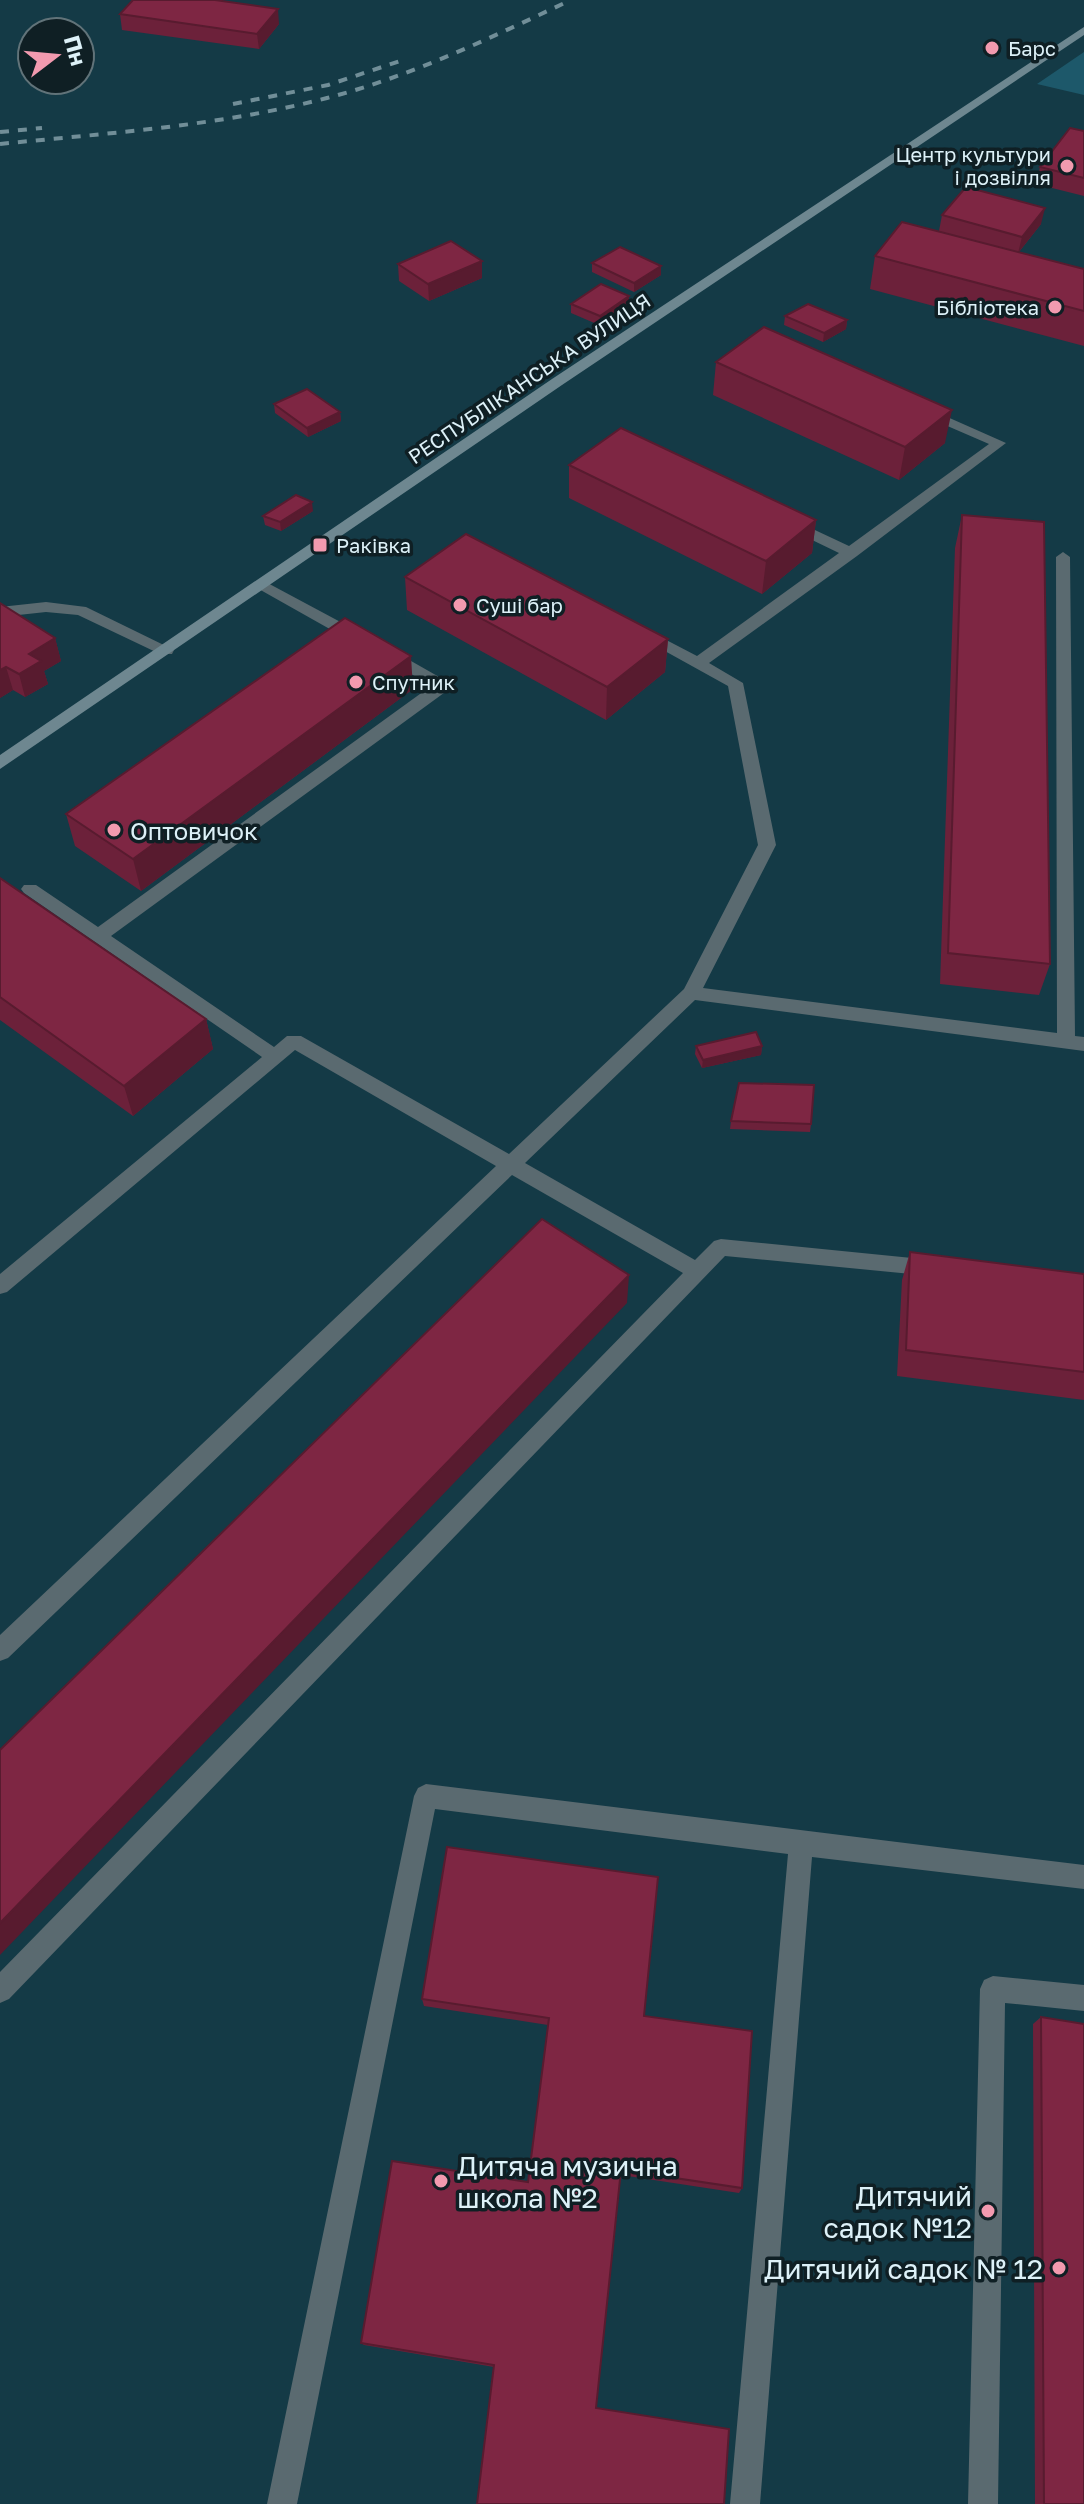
<svg xmlns="http://www.w3.org/2000/svg" width="1084" height="2504" viewBox="0 0 1084 2504" font-family="'Golos Text',sans-serif">
	<style>
		.green { fill: #1d586a }
		.lines { fill: none; stroke-linecap: round; stroke-linejoin: round }
		.lane { fill: #5a6a70; fill-rule: evenodd }
		.secondary { fill: #6e8790; fill-rule: evenodd }
		.rail { stroke: #718e98; stroke-width: 4; stroke-dasharray: 9 9; stroke-linecap: butt }
		.wall { fill: #6c213a }
		.shaded-wall { fill: #581b2f }
		.building { fill: #7e2643; stroke: #581b2f; stroke-width: 2 }
		.poi-dot { fill: #f29aaf; stroke: #0f1f24; stroke-width: 3 }
		.labels { text-anchor: middle; dominant-baseline: central; stroke-width: 7; stroke-linejoin: round; paint-order: stroke }
		.far-poi-label { font-size: 20px; fill: #ddf1f8; stroke: #0f1f24; text-anchor: start }
		.far-street-label { font-size: 20px; fill: #ddf1f8; stroke: #0f1f24 }
		.poi-label { font-size: 24px; fill: #ddf1f8; stroke: #0f1f24; text-anchor: start }
		.near-poi-label { font-size: 28px; fill: #ddf1f8; stroke: #0f1f24; text-anchor: end }
	</style>
	<rect width="100%" height="100%" fill="#143a46"/>
	<path class="green" d="M1084,52V95L1037,84Z"/>
	<g class="lines">
		<path class="lane" d="M927,408L1006,443L857,556L709,663L743,683L776,845L703,988L1057,1033L1056,557L1063,552L1070,557L1075,1036L1084,1037V1051L695,1000L525,1163L695,1260L714,1241L721,1239L932,1260L939,1262L942,1268L939,1274L932,1276L725,1256L9,1999L0,2003V1972L683,1273L512,1175L8,1658L0,1661V1635L496,1166L295,1050L7,1292L0,1294V1274L262,1057L24,893L21,889L24,885H36L98,927L431,686L383,657L385,653H397L448,682V690L111,936L274,1047L287,1036H301L509,1154L684,989L758,845L728,686L636,635L644,630L649,631L697,656L839,553L628,451L630,448H640L849,546L989,444L922,415V409Z
			M262,580L361,633L364,637L356,642L351,641L257,588L254,585Z
			M46,602L86,607L174,650L172,654H160L78,615L46,612L0,617V607Z
			M426,1784L1084,1865V1889L812,1857L760,2504H730L788,1854L435,1809L297,2504H267L414,1796L418,1788Z
			M993,1976L1084,1985V2011L1005,2003L998,2504H968L980,1989L984,1980Z"/>
		<path class="secondary" d="M1084,27V35L562,385L0,769V755L552,379Z"/>
		<path class="rail" d="M233,104L328,85L403,60
			M0,132L42,128
			M0,144C109,133 220,126 327,98C412,76 492,37 571,0"/>
	</g>
	<path class="wall" d="M120,14L279,24L259,49L122,30Z
		M1084,131V196L1036,184L1040,167Z
		M942,215L1041,224L1019,252L1084,269V346L870,289L875,256L939,231Z
		M482,261V278L429,301L399,281L398,264Z
		M592,263L661,275L634,292L592,272Z
		M571,304H629L599,325L571,313Z
		M785,316L847,320L846,329L823,342L784,325Z
		M716,362L945,443L899,480L713,395Z
		M274,404L340,412L341,421L308,437L275,413Z
		M569,465L816,520L812,553L762,594L569,498Z
		M313,511L281,531L265,525L263,516Z
		M962,515L1050,964L1039,995L940,984L955,548Z
		M405,577L668,639L665,672L606,720L407,610Z
		M0,603L55,638L61,661L44,671L48,684L25,697L13,690L0,698Z
		M413,689L141,891L75,846L66,814Z
		M0,878L206,1019L213,1049L133,1116L0,1020Z
		M696,1046H762L761,1055L702,1068L695,1054Z
		M731,1121L811,1124L810,1132L730,1129Z
		M910,1252L1084,1274V1400L897,1376L902,1280Z
		M422,1999L644,2016L742,2188L739,2193L621,2175L596,2408L724,2504L494,2367L364,2345L361,2343L528,2182L548,2025L424,2006Z
		M1041,2017L1084,2504H1035L1033,2024Z"/>
	<path class="shaded-wall" d="M278,9L279,24L259,49L257,34Z
		M1045,208L1041,224L1018,253L1022,237Z
		M482,261V278L429,301L428,284Z
		M661,266V275L634,292V283Z
		M629,296V304L599,325L600,316Z
		M847,320L846,329L823,342L824,333Z
		M952,410L945,443L899,480L905,447Z
		M340,412L341,421L308,437L307,428Z
		M312,502L313,511L281,531L280,522Z
		M816,520L812,553L762,594L766,561Z
		M55,638L61,661L44,671L48,684L25,697L19,674L29,654Z
		M668,639L665,672L606,720L607,687Z
		M411,656L413,689L141,891L133,859Z
		M6,667L13,690L0,698V670Z
		M206,1019L213,1049L133,1116L124,1086Z
		M762,1046L761,1055L702,1068L703,1060Z
		M629,1275L627,1303L0,1955V1923Z"/>
	<path class="building" d="M133,0H215L278,9L257,34L120,14Z
		M1070,128L1084,131V178L1040,167Z
		M966,187L1045,208L1022,237L942,215Z
		M902,222L1084,269V311L875,256Z
		M451,241L482,261L428,284L398,264Z
		M620,247L661,266L634,283L592,263Z
		M601,284L629,296L600,316L571,304Z
		M808,304L847,320L824,333L785,316Z
		M764,327L952,410L905,447L716,362Z
		M307,389L340,412L307,428L274,404Z
		M621,428L816,520L766,561L569,465Z
		M296,495L312,502L280,522L263,516Z
		M962,515L1044,522L1050,964L948,953Z
		M466,534L668,639L607,687L405,577Z
		M0,603L55,638L29,654L41,661L19,674L6,667L0,670Z
		M345,618L411,656L133,859L66,814Z
		M0,878L206,1019L124,1086L0,997Z
		M756,1032L762,1046L703,1060L696,1046Z
		M739,1083L814,1085L811,1124L731,1121Z
		M542,1219L629,1275L0,1923V1750Z
		M910,1252L1084,1274V1372L906,1350Z
		M447,1847L658,1877L644,2016L752,2031L742,2188L621,2170L596,2408L729,2429L724,2504H477L494,2365L361,2343L392,2161L528,2182L549,2018L422,1999Z
		M1041,2017L1084,2024V2504H1044Z"/>
	<g class="poi-dot">
		<circle cx="992" cy="48" r="8"/>
		<circle cx="1067" cy="166" r="8"/>
		<circle cx="1055" cy="307" r="8"/>
		<rect x="312" y="537" width="16" height="16" rx="4"/>
		<circle cx="460" cy="605" r="8"/>
		<circle cx="356" cy="682" r="8"/>
		<circle cx="114" cy="830" r="8"/>
		<circle cx="441" cy="2181" r="8"/>
		<circle cx="988" cy="2211" r="8"/>
		<circle cx="1059" cy="2268" r="8"/>
	</g>
	<g class="labels">
		<g class="far-poi-label">
			<text x="1008" y="48">Барс</text>
			<text x="1051" y="154" text-anchor="end">Центр культури<tspan x="1051" dy="23">і дозвілля</tspan></text>
			<text x="1039" y="307" text-anchor="end">Бібліотека</text>
			<text x="336" y="545">Раківка</text>
			<text x="476" y="605">Суші бар</text>
			<text x="372" y="682">Спутник</text>
		</g>
		<g class="far-street-label">
			<text transform="translate(529 378) rotate(-34)">РЕСПУБЛІКАНСЬКА ВУЛИЦЯ</text>
		</g>
		<g class="poi-label">
			<text x="130" y="830">Оптовичок</text>
		</g>
		<g class="near-poi-label">
			<text x="457" y="2165" text-anchor="start">Дитяча музична<tspan x="457" dy="32">школа №2</tspan></text>
			<text x="972" y="2195">Дитячий<tspan x="972" dy="32">садок №12</tspan></text>
			<text x="1043" y="2268">Дитячий садок № 12</text>
		</g>
	</g>
	<g transform="translate(56 56) rotate(74)"><circle r="38" fill="#0f1f24" stroke="#617379" stroke-width="2"/>
	<path d="M0-6L14 30L0 20L-14 30Z" fill="#f29aaf"/>
	<text y="-12" font-size="22" font-weight="bold" text-anchor="middle" fill="#ddf1f8">Пн</text>
	</g>
</svg>
